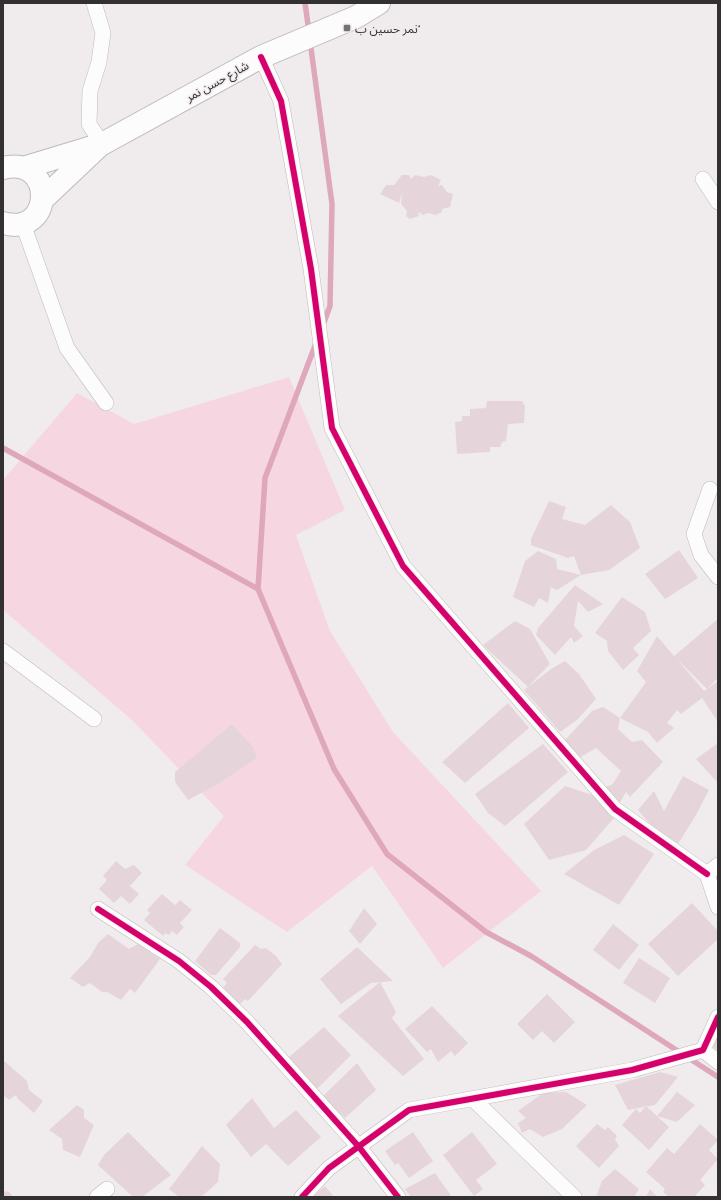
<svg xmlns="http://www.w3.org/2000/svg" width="721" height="1200" viewBox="0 0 721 1200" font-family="Cabin,'Noto Sans Arabic',sans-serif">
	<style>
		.green { fill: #f6d7e1 }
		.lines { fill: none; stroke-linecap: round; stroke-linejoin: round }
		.stream { stroke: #dea7bc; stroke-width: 5.5 }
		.building { fill: #e5d5db; fill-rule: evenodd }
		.street-casing { stroke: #bdbabb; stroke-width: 16 }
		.secondary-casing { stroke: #bdbabb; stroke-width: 24 }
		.street { stroke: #fdfcfc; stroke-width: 15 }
		.secondary { stroke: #fdfcfc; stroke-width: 22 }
		.cycleway-casing { stroke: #f1ebed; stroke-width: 8 }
		.cycleway { stroke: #d6006c; stroke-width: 6 }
		.poi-dot { fill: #757273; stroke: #f1ebed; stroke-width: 1.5 }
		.labels { text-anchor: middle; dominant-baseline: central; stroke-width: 3; stroke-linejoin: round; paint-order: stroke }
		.poi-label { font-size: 12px; fill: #333031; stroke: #f1ebed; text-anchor: start }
		.street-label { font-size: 12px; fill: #333031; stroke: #f1ebed }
	</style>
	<rect width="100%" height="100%" fill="#f0ecee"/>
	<path class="green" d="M289,377L345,510L296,535L330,631L393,732L541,891L443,968L372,866L287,932L185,865L224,816L132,720L3,610V480L77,393L134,424Z"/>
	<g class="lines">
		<path class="stream" d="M305,3L309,32
			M310,41L332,204L330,306L323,325
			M316,343L265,478L258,589L334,769L387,854L486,932L531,956L718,1077
			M3,448L258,589"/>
	</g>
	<path class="building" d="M402,175H409L411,179L415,175L424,177L431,175L441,180L438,186L442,185L447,192L453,194L450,207L442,209V212L436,215L428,213L423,215L418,212L419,216L410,219L406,216L407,211L401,204L402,193L399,203L380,194L386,185H394Z
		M487,401H522L525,406L524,423L508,424L506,441L502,442L500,447H490V452L457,454L455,422L462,421V416H470V409L486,408Z
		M549,501L566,507L562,519L585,525L611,505L630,522L640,548L609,570L581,575L574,556L568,558L531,545V539Z
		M679,550L698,578L665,599L645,574Z
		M538,551L556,559L557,569L581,575L557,590L551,587L548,603L539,598L534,607L513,597L525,561Z
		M575,585L603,604L588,612L578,601L574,626L583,636L574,643L571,637L555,655L536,635L538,628Z
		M622,597L645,612L651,631L633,648L639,655L623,670L608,651L607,641L595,633Z
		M718,619V678L707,689L718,681V722L702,698L681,714L677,710L667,723L674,728L657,743L648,732L620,718L646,682L637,671L657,636L674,656ZM677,659L707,689L704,691Z
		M515,621L530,629L550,664L528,687L483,645Z
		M565,661L579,674L596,699L577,720L560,732L524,690L551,669Z
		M508,703L529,728L465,783L442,762Z
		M603,707L620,718L618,729L632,742L642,740L663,762L630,797L626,792L619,804L603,787L612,785L621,771L596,748L579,758L564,741L592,711Z
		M232,724L253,747L257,758L218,784L188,800L175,782V772Z
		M718,743V783L696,759Z
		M543,744L568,772L505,826L488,813L475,794Z
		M683,776L709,790L696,815L678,844L656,831L638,810L654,791L664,811Z
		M565,786L595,796L614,818L586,850L549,860L524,824Z
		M624,835L654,854L619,905L564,874L594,850Z
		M116,861L125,869L134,865L142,873L130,886L139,894L130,904L121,896L114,903L99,889L107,880L103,876Z
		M162,894L175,905L180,900L192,910L180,923L184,927L177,935L172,931L169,935L165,933L163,936L144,920L150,913L147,910Z
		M692,903L718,931V939L678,976L648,944Z
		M364,908L377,924L360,944L349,931Z
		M613,924L639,945L619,970L593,950Z
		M220,928L240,943V947L216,975H211L195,961Z
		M108,934L129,949L138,944L160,959L135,993L130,989L121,1000L107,992H102L90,983L83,987L70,978L90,957L98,943Z
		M255,945L261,949L266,948L276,956L282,964L248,1001L245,999L238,1006L219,992L227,983L223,979Z
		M357,947L393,981L371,983L341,1004L320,979Z
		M639,958L670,978L655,1003L623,983Z
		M380,982L396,1012L392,1018L424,1059L403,1076L338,1016Z
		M547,994L575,1022L554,1043L542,1031L533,1040L517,1024Z
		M432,1006L468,1043L455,1056L451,1051L438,1062L431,1049L427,1052L405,1029Z
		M324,1027L351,1055L316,1090L288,1058Z
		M718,1032V1051L712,1046Z
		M3,1060L27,1081L29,1090L43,1101L34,1113L18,1099L16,1095L9,1100L3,1095Z
		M357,1063L376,1090L345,1118L322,1097Z
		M660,1072L678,1077L655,1105L628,1110L615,1085Z
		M566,1092L587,1105L562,1129L543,1137L530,1129L522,1133L518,1123L526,1118L518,1111L543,1093Z
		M677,1092L695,1105L677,1122L657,1116Z
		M252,1098L274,1128L296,1110L321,1137L288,1166L266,1144L251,1157L226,1125Z
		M77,1105L84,1110V1118L94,1125L80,1157L63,1150L62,1139L49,1130Z
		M646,1106L669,1127L649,1150L622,1125L636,1109L640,1113Z
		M597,1124L605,1130L608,1127L617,1136L615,1139L619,1146L599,1168L576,1146Z
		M700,1124L718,1140L709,1150L718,1159L700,1180L705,1185L694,1197H669L663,1192L665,1189L646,1172L667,1148L674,1154Z
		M128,1132L171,1175L142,1197H133L98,1165L104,1155Z
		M413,1132L433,1161L409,1178L398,1163L395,1165L385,1151Z
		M472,1132L497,1164L476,1180L483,1189L474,1196L443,1155Z
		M202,1146L220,1164L218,1182L201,1197H179L169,1189Z
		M615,1169L639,1189L634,1197H596L602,1181Z
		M435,1173L452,1197H411L405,1189Z
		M325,1186L334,1197H312Z
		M650,1189L657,1197H646Z
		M3,1191L9,1192L14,1197H3Z"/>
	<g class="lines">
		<g class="street-casing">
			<path id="street" d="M94,3L103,33L99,62L90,91L89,124L102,144
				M261,57L281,101L311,269L332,428L403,566L615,809L707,874
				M703,179L718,202
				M23,224L67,348L106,403
				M710,489L694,534L701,555L718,577
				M3,651L94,719
				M718,865L707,874L718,907
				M98,909L179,961L211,987L247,1022L359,1147L398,1197
				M703,1050L718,1062
				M473,1099L574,1197
				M97,1197L107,1189
				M302,1197L329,1168L409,1110L632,1070L703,1050L718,1017"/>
		</g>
		<g class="secondary-casing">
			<path id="secondary" d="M3,168C56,155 54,238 3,223
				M23,168L102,144L261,57L356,17L379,3
				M43,199L98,147"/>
		</g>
		<use href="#street" class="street"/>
		<use href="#secondary" class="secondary"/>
		<g class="cycleway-casing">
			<path id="cycleway" d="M261,57L281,101L311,269L332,428L403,566L615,809L707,874
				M98,909L179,961L211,987L247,1022L359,1147L398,1197
				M302,1197L329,1168L409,1110L632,1070L703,1050L718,1017"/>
		</g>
		<use href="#cycleway" class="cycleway"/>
	</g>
	<rect class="poi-dot" x="343" y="24" width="8" height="8" rx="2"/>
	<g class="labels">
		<g class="poi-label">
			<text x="355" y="28">نمر حسين ب‘</text>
		</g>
		<g class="street-label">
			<text transform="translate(217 81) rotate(-29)">شارع حسن نمر</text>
		</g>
	</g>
	<rect width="721" height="1200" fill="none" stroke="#333031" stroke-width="8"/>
</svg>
